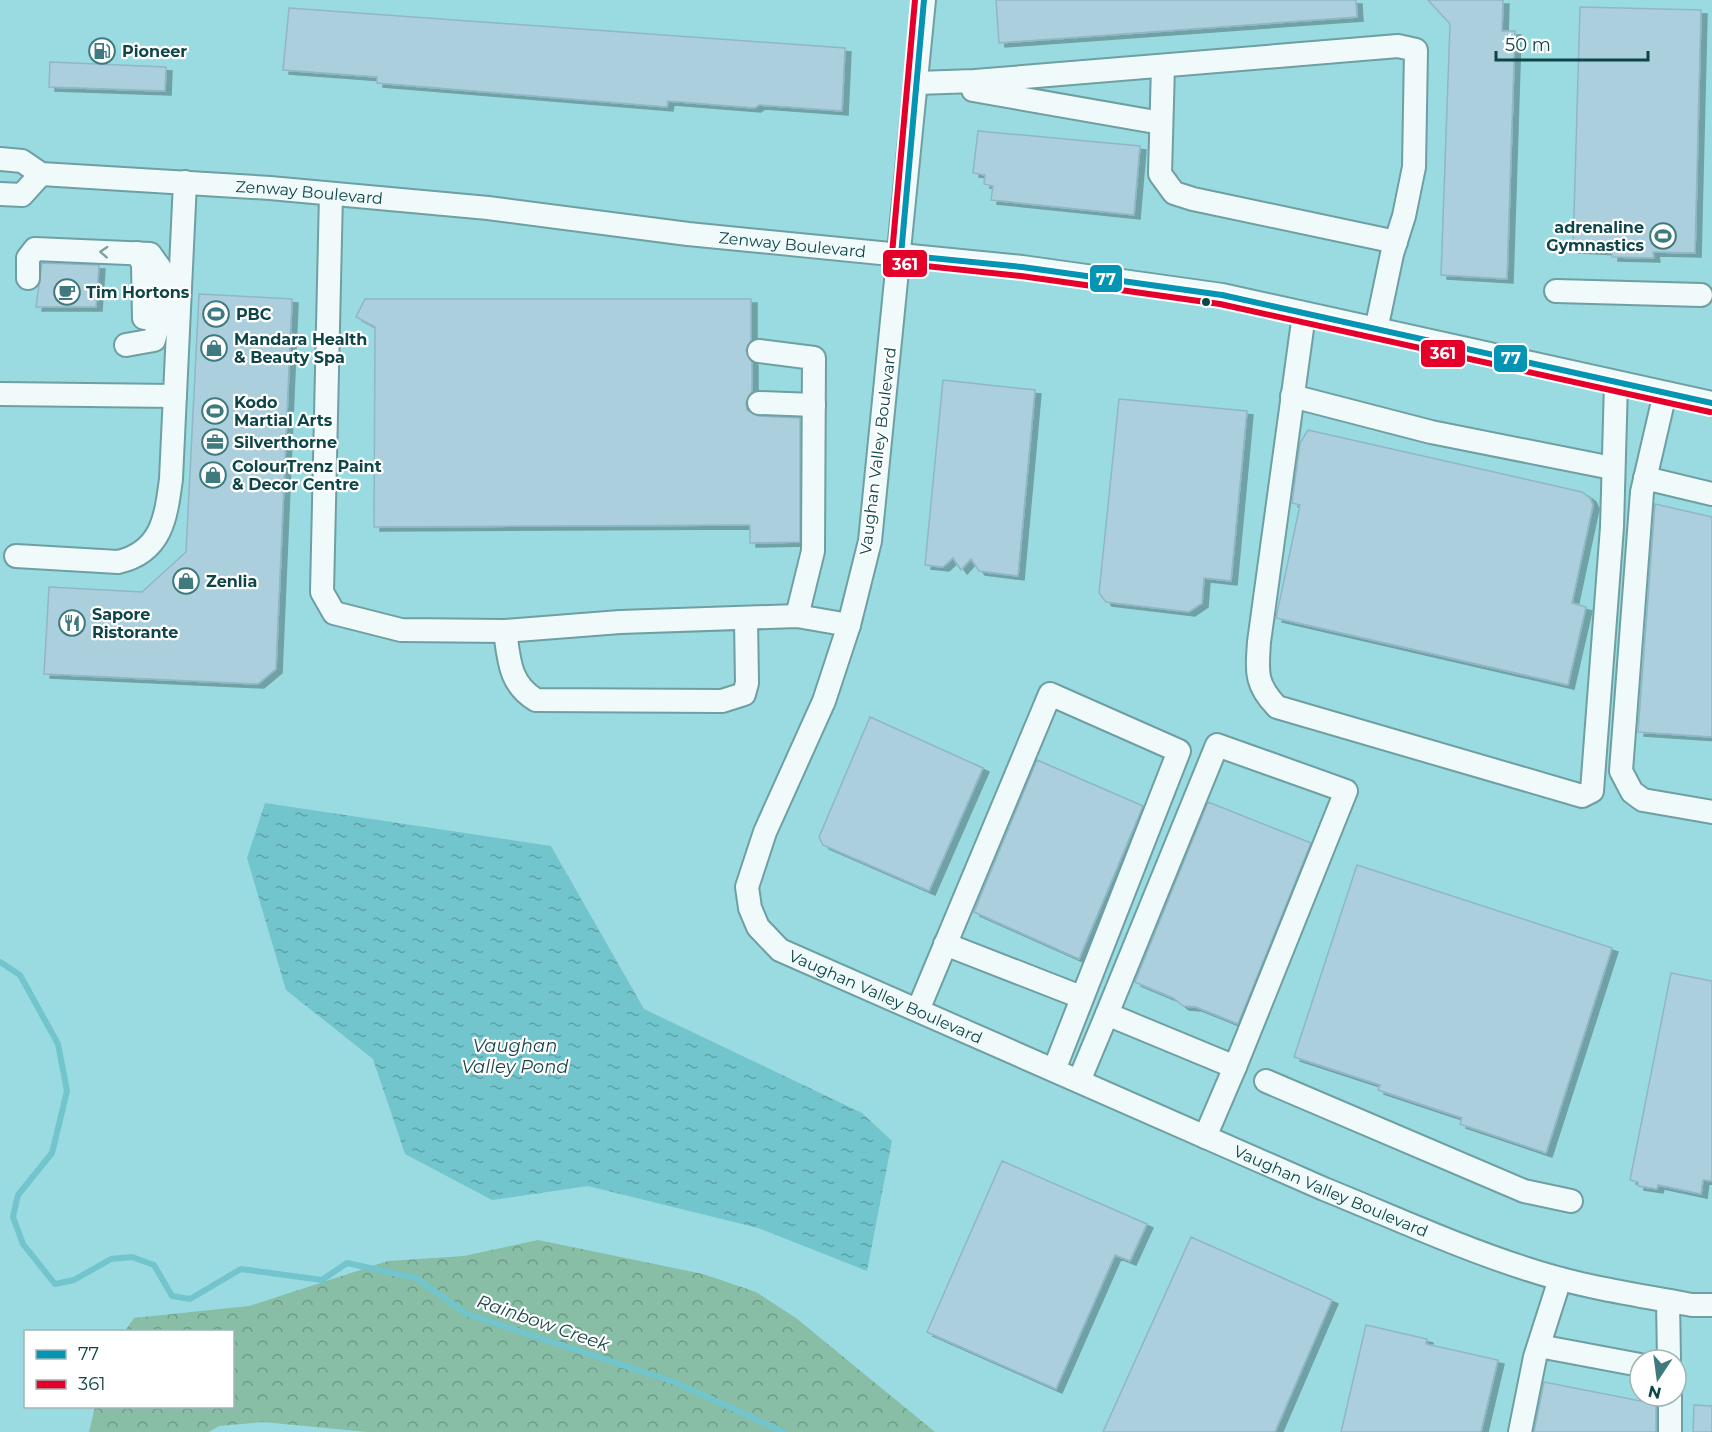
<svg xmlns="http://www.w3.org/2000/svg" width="1712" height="1432" viewBox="0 0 1712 1432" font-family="Montserrat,sans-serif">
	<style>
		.forest { fill: url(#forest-crowns) }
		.water { fill: url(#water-ripples) }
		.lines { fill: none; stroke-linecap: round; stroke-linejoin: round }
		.stream { stroke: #72c5cc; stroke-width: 6 }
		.building { fill: #abcfdc; stroke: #91b6c6; stroke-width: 1.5; filter: url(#shadow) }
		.minor-casing { stroke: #6e9fa3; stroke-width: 26 }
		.minor { stroke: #f0fafa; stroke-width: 22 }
		.bus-1-casing { stroke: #fff; stroke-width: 10 }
		.bus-2-casing { stroke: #fff; stroke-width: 10 }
		.bus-1 { stroke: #0395b3; stroke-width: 6 }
		.bus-2 { stroke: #e4002b; stroke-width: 6 }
		.oneway { stroke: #7ea0a2 }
		.bus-dot { fill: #0d4549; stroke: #fff; stroke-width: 2 }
		.labels { text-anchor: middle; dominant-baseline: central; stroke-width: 4.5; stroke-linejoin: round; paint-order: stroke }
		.poi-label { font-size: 16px; font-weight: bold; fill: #0d4549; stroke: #fff; text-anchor: start }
		.street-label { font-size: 16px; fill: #0d4549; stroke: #fff }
		.water-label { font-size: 18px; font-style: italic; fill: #1a4548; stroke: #fff }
		.line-badge { stroke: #fff; stroke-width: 2 }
		.badge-label { font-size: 16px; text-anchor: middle; font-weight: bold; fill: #fff }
	</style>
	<defs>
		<pattern id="forest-crowns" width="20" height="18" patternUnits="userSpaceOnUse" patternTransform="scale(1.5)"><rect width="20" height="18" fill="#87bea5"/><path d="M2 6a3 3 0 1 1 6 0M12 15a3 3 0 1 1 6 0" fill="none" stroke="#6d9c88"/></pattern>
		<pattern id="water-ripples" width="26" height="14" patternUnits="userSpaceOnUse" patternTransform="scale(1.5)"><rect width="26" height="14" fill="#72c5cc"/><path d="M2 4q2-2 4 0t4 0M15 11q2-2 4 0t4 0" fill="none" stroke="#5ca2a8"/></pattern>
		<filter id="shadow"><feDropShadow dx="6" dy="4" stdDeviation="0" flood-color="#0004"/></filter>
	</defs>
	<rect width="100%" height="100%" fill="#99dbe0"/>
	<path class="forest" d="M538,1240L703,1274L756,1292L796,1318L935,1432H367L263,1422L219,1426L209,1432H89L95,1407L232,1406V1332L125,1331L134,1318L249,1306L388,1261L464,1256Z"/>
	<path class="water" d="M265,803L551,846L644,1009L862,1113L892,1141L867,1271L758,1228L588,1186L492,1200L405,1154L373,1059L286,990L247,858Z"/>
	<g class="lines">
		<path class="stream" d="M0,962L20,975L58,1044L67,1091L52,1153L18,1195L13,1217L23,1244L55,1284L74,1280L111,1259L132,1257L154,1265L172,1296L190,1299L241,1269L322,1280L347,1263L416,1278L467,1314L674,1382L784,1432"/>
	</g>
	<path class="building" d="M996,0H1356L1357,17L999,43Z
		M1428,0H1503L1502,31H1515L1507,279L1441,275L1450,24Z
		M1580,7L1701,10L1695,253L1653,252L1654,258L1612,257V251L1573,249Z
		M289,8L845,48L842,111L759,105L755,108L668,101L667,107L377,83V77L283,70Z
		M50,62L166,67L165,91L49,87Z
		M978,131L1140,146L1134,215L991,200L993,186L984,184L985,175L973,173Z
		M42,263L99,265L96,307H36Z
		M199,294L292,299L276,669L258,684L44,674L49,587L142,592L186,552Z
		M365,299H751V340L746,350L752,362V391L746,403L747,410L758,416L800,418V542L750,543V525L374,527L375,327L356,317Z
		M943,380L1035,390L1018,576L979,571L971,559L961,570L953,558L943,567L925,565Z
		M1119,399L1247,411L1231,581L1204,578L1202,603L1189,612L1106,602L1099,593Z
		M1308,430L1582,492L1590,498L1593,505L1572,603L1586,607L1568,685L1276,618L1300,505L1292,503L1300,443Z
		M1655,504L1712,517V737L1638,732Z
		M870,717L983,768L929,891L823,845L819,837Z
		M1037,760L1143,806L1079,959L974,912Z
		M1208,802L1311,843L1238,1024L1196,1007L1183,1006L1173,998L1135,982Z
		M1357,865L1612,948L1546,1153L1460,1124L1462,1118L1378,1090L1380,1085L1294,1057Z
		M1671,973L1712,981V1181L1703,1180L1701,1194L1658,1185L1657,1189L1638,1186V1182L1630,1180Z
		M1002,1161L1147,1224L1130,1261L1115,1255L1056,1389L927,1332Z
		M1191,1237L1332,1300L1275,1432H1103Z
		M1366,1325L1427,1339L1426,1344L1498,1360L1481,1432H1341Z
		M1544,1382L1656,1404V1432H1534Z
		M1694,1405L1712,1406V1432H1693Z"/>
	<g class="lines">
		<g class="minor-casing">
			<g id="minor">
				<path id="s1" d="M924,0L870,541L849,625L824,701L765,832L747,887L750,908L758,927L780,950L1324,1189C1391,1216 1458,1247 1527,1269C1581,1287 1637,1295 1692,1305H1712"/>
				<path d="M1163,66L1160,174L1174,193L1193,199L1396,242"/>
				<path d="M917,83L975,81L1398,46L1416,50L1414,167L1404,216L1392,254L1376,330"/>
				<path d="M973,90L1161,123"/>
				<path id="s2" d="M0,159L22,161L41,174L270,188L488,208L688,234L1022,267L1222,295L1712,403"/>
				<path d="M0,194L22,195L41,174"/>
				<path d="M331,194L322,592L334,613L401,630L505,631L620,622L797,616L849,625"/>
				<path d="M137,253L143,264L144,318"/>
				<path d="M28,278V258L35,249L150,254L160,268L158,326L154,340L126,345"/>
				<path d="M1556,291L1701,295"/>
				<path d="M1304,314L1259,642C1257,672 1255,684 1277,707L1582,796L1592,791L1612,527L1616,383"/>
				<path d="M759,351L814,358L813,551L797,616"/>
				<path d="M1665,393L1642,492L1621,771L1632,792L1643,800L1712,812"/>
				<path d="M0,394L175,396"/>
				<path d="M1292,396L1431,432L1612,468"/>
				<path d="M759,403L814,405"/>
				<path d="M1645,478L1712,494"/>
				<path d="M16,556L118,562C162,552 166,517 171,479L185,182"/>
				<path d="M505,631C509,659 509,684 536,700L722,701L744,694L747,683L746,619"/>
				<path d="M945,944L1081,997"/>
				<path d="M918,1010L1050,694L1179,751L1054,1070"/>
				<path d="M1107,1014L1217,745L1346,791L1235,1067"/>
				<path d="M1079,1081L1107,1014L1235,1067L1205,1137"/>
				<path d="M1266,1081L1524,1191L1571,1201"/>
				<path d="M1668,1301L1669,1360"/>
				<path d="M1539,1346L1640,1365"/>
				<path d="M1520,1432L1535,1357L1560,1279"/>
				<path d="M1670,1432V1396"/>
			</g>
		</g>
		<use href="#minor" class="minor"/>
		<g class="bus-1-casing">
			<path id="bus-1" d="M901,255L1022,267L1222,295L1712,403
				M901,255L924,0"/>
		</g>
		<g class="bus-2-casing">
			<path id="bus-2" d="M915,0L892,254L897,263L1021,276L1220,304L1710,412"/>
		</g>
		<use href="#bus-1" class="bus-1"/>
		<use href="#bus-2" class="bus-2"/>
	</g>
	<defs><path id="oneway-chevron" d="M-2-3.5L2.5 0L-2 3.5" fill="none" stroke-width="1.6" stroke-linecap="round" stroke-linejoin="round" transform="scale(1.5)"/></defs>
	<use class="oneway" href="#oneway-chevron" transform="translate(104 252) rotate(-177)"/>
	<defs>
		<g id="fuel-ring" transform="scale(1.35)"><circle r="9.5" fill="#fff" stroke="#3e7a7e" stroke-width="1.5"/><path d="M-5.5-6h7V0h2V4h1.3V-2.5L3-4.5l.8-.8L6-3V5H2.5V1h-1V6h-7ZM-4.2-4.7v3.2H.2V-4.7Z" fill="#3e7a7e"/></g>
		<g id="stadium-ring" transform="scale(1.35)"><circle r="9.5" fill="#fff" stroke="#3e7a7e" stroke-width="1.5"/><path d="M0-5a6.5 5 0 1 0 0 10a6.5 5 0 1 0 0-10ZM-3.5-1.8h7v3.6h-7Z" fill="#3e7a7e"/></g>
		<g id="cafe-ring" transform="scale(1.35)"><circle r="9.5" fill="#fff" stroke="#3e7a7e" stroke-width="1.5"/><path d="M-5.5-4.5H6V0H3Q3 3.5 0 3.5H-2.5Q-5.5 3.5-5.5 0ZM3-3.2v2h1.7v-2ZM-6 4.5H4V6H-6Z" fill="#3e7a7e"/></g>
		<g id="shop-ring" transform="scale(1.35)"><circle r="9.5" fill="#fff" stroke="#3e7a7e" stroke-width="1.5"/><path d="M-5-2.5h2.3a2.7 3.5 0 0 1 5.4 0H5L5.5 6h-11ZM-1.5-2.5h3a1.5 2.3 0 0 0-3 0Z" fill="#3e7a7e"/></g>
		<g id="office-ring" transform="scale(1.35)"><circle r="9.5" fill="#fff" stroke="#3e7a7e" stroke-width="1.5"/><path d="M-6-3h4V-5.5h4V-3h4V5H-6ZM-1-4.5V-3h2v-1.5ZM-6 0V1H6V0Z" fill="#3e7a7e"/></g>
		<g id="restaurant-ring" transform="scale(1.35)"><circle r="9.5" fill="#fff" stroke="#3e7a7e" stroke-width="1.5"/><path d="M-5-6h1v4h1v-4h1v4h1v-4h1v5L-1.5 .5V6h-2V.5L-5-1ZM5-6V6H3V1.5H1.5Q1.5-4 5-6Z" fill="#3e7a7e"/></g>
	</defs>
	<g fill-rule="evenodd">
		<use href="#fuel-ring" x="102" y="51"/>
		<use href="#stadium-ring" x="1663" y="236"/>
		<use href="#cafe-ring" x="67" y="292"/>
		<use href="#stadium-ring" x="216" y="314"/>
		<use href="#shop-ring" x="214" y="348"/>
		<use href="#stadium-ring" x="215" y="411"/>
		<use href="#office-ring" x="215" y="442"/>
		<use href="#shop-ring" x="213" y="475"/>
		<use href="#shop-ring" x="186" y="581"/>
		<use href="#restaurant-ring" x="72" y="623"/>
	</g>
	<circle class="bus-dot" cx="1206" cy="302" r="5"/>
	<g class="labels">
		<g class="poi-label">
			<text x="122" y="51">Pioneer</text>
			<text x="1644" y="227" text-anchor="end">adrenaline<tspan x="1644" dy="18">Gymnastics</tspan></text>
			<text x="86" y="292">Tim Hortons</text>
			<text x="236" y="314">PBC</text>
			<text x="234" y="339">Mandara Health<tspan x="234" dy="18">&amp; Beauty Spa</tspan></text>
			<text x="234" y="402">Kodo<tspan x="234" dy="18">Martial Arts</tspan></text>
			<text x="234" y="442">Silverthorne</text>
			<text x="232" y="466">ColourTrenz Paint<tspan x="232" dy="18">&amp; Decor Centre</tspan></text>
			<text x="206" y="581">Zenlia</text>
			<text x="92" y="614">Sapore<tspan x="92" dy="18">Ristorante</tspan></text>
		</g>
		<g class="street-label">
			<text stroke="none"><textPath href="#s2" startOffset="314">Zenway Boulevard</textPath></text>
			<text stroke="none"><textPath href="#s2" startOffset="800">Zenway Boulevard</textPath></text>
			<text transform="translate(878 451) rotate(-83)">Vaughan Valley Boulevard</text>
			<text stroke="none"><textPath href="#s1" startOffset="1101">Vaughan Valley Boulevard</textPath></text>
			<text stroke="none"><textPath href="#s1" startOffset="1587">Vaughan Valley Boulevard</textPath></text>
		</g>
		<g class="water-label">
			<text x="515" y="1046">Vaughan<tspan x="515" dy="21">Valley Pond</tspan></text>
			<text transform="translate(543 1323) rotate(19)">Rainbow Creek</text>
		</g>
	</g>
	<g class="line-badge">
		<rect x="882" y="249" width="46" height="29" rx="6" fill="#e4002b"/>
		<rect x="1089" y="264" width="34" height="29" rx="6" fill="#0395b3"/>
		<rect x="1420" y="339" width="46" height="29" rx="6" fill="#e4002b"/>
		<rect x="1493" y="344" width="35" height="29" rx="6" fill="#0395b3"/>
	</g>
	<g class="badge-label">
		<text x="905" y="270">361</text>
		<text x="1106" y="285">77</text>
		<text x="1443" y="359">361</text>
		<text x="1511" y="364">77</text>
	</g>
	<rect x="24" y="1330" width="210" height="78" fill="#ffffff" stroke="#9eb5b6" stroke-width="1.5"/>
	<rect x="36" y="1350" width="30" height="9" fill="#0395b3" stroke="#9eb5b6" stroke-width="1.5"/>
	<text x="78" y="1360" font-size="18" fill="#0d4549">77</text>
	<rect x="36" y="1380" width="30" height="9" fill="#e4002b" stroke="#9eb5b6" stroke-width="1.5"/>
	<text x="78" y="1390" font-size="18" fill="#0d4549">361</text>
	<g transform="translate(1658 1378) rotate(193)"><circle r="28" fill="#ffffff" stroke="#9eb5b6" stroke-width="1.5"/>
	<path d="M0-4.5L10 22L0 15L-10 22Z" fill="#3e7a7e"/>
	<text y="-9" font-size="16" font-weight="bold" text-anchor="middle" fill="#0d4549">N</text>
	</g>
	<path d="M1496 51v9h152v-9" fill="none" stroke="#0d4549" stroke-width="3"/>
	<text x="1505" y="51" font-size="18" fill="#0d4549" stroke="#ffffff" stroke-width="4.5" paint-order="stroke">50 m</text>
</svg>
